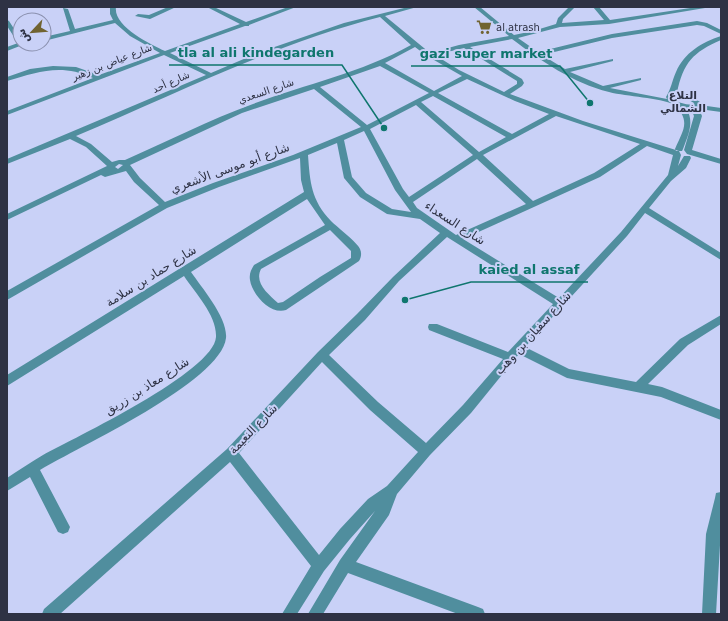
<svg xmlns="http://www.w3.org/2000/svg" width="728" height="621" viewBox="0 0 728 621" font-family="'DejaVu Sans',Cairo,sans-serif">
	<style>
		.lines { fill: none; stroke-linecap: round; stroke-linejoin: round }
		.minor { fill: #508e9e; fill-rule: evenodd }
		.labels { text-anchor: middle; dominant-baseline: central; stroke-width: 4; stroke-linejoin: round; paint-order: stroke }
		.far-poi-label { font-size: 10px; fill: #2e3244; stroke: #c9d1f7; text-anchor: start }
		.far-street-label { font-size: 10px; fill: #2e3244; stroke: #c9d1f7 }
		.far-neighbourhood-label { font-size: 11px; font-weight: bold; fill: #2e3244; stroke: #c9d1f7 }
		.street-label { font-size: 12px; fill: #2e3244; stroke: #c9d1f7 }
		.leader { fill: none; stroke: #0f766e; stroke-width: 1.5 }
		.callout-dot { fill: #0f766e; stroke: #c9d1f7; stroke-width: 1.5 }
		.callout-label { font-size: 13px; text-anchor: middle; font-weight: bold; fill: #0f766e; stroke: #c9d1f7; stroke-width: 4; stroke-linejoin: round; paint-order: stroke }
	</style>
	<rect width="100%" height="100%" fill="#c9d1f7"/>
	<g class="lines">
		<path class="minor" d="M110,7H116C113,26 150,44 165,51L240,24L207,7H214L246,22L288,7H296L249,25V26H245L170,53L211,73L260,52L344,23L408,7H417L385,16L430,53L459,45L509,36L474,7H480L514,35L533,31L556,24L558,18L569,7H575L563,19L562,23L604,20L593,7H599L610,20L697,7H711L609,24L560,27L518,38L538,52L612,34L697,21L707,23L721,30V34L704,26L697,25L612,38L542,55L565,69L613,59V61L570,72L603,86L641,78V80L610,88L667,99L666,97C671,89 672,81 676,72C684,53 702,42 721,36V40C693,52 683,63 677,93L691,96L700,102V105L721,108V112L699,109L702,116L692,150L721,159V164L687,154L684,150L694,116L691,109L686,108C695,122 688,135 683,149L682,151H676L675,149C683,130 691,122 675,105C658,97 628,97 609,92C573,83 541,61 512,39L470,47L522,79L524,83L522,86L510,94L583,121L679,151L681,155L678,166L684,156H690L691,158L686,168L671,181L649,208L721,253V260L645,213L627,236L525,347L569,369L636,382L680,339L721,315V324L688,345L648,384L662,387L721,410V420L661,397L567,378L519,354L471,413L430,455L397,494L389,515L356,562L478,607L483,609L485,614H458L348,573L323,614H308L340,560L375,511L350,539L324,571L297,614H282L311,566L230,462L60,614H42L44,609L227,449L318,352L357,314L393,277L440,233L420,219L387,214L360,197L344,178L337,143L308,155C310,182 311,200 331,221C337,227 358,243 360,249C362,253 361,258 359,261L286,310C270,315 252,294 250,280C249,274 251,270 254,265L325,225L307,199L191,272C202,288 228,318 226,338C221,382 78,447 40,470L70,527L68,532L63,534L58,532L30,477L7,491V478C19,470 31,462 43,455C74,438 214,372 216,337C217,315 195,293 184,276L7,386V375L304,192L301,180L300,158L219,187L167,208L7,300V291L159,205L134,182L126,171L105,177L101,175L7,220V214L107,166L86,147L70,139L7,164V159L206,75L164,55L7,115V111L93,78C61,63 38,72 7,81V77L30,69L53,66L76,67L99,75L160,53L130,36L115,23L44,41V37L70,31L63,8L68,9L75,29L113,20L110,14ZM380,17L411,45C361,73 306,84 253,104C209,120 168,141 125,160H119L112,162L91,144L76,136C176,94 274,44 380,17ZM415,47L427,56L462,76L434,91L385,63ZM464,48L517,81V84L504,92L459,70L435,55ZM380,66L429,93L367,125L320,87ZM467,79L515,101L549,114L512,134L438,93ZM314,89L361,127L293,155L213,183L165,202L140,178L130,165L242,113ZM433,96L506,137L479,152L421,102ZM673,96L687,99L694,103L692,105C685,104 675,103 673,96ZM416,105L473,155L409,197L403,189L370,129ZM556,116L640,144L594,173L533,201L483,155ZM364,131L395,190L411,212L392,209L366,193L352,177L344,140ZM647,146L673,155L668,175L621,232L559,298L463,239L600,177ZM477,159L526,204L456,235L417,208L413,202ZM119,164L123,165L118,169L115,167ZM330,230L351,251V258L320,277L283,302L278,303C268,294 254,283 261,269ZM447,237L553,304L508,352L437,324H429L428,327L429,330L503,359L463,405L426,443L378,402L329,355L365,320L399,281ZM322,362L370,410L418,452L387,486L368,499L340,529L319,555L239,453Z
			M168,7H176L150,19L135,16L138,14L149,15Z
			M7,20L9,21L20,38V44H25L7,51V47L18,43L7,26Z
			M721,492V528L716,614H702L706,534L715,498L716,493Z"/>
	</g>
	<defs>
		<g id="supermarket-bare" transform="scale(1.2)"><path d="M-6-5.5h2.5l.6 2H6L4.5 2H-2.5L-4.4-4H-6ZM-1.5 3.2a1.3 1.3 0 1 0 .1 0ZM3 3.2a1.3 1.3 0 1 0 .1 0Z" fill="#706331" stroke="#c9d1f7" stroke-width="2.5" paint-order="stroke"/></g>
	</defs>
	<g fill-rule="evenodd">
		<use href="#supermarket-bare" x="484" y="27"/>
	</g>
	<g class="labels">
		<g class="far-poi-label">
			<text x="496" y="27">al atrash</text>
		</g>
		<g class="far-street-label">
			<text transform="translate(112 62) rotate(-21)">شارع عياض بن زهير</text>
			<text transform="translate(171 82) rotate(-24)">شارع أحد</text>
			<text transform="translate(266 91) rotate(-19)">شارع السعدي</text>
		</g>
		<g class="far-neighbourhood-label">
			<text x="683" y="95">التلاع<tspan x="683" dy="13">الشمالي</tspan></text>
		</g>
		<g class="street-label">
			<text transform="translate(230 168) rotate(-20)">شارع أبو موسى الأشعري</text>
			<text transform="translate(455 223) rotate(33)">شارع السعداء</text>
			<text transform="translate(151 276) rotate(-32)">شارع حماد بن سلامة</text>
			<text transform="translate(533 333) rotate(-48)">شارع سفيان بن وهب</text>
			<text transform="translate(147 386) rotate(-32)">شارع معاذ بن زريق</text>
			<text transform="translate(253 429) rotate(-46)">شارع النعيمة</text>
		</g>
	</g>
	<path class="leader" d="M384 128L342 65H169M590 103L560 66H411M405 300L471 282H588"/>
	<g class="callout-dot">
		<circle cx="384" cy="128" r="4"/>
		<circle cx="590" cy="103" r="4"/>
		<circle cx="405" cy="300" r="4"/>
	</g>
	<g class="callout-label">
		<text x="256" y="57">tla al ali kindegarden</text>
		<text x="486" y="58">gazi super market</text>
		<text x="529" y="274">kaied al assaf</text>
	</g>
	<rect width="728" height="621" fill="none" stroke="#2e3244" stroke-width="16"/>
	<g transform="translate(32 32) rotate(244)"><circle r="19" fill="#c9d1f7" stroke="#8b91af"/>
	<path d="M0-3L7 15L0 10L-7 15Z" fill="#706331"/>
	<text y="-6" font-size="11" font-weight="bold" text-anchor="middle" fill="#2e3244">ش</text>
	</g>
</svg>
